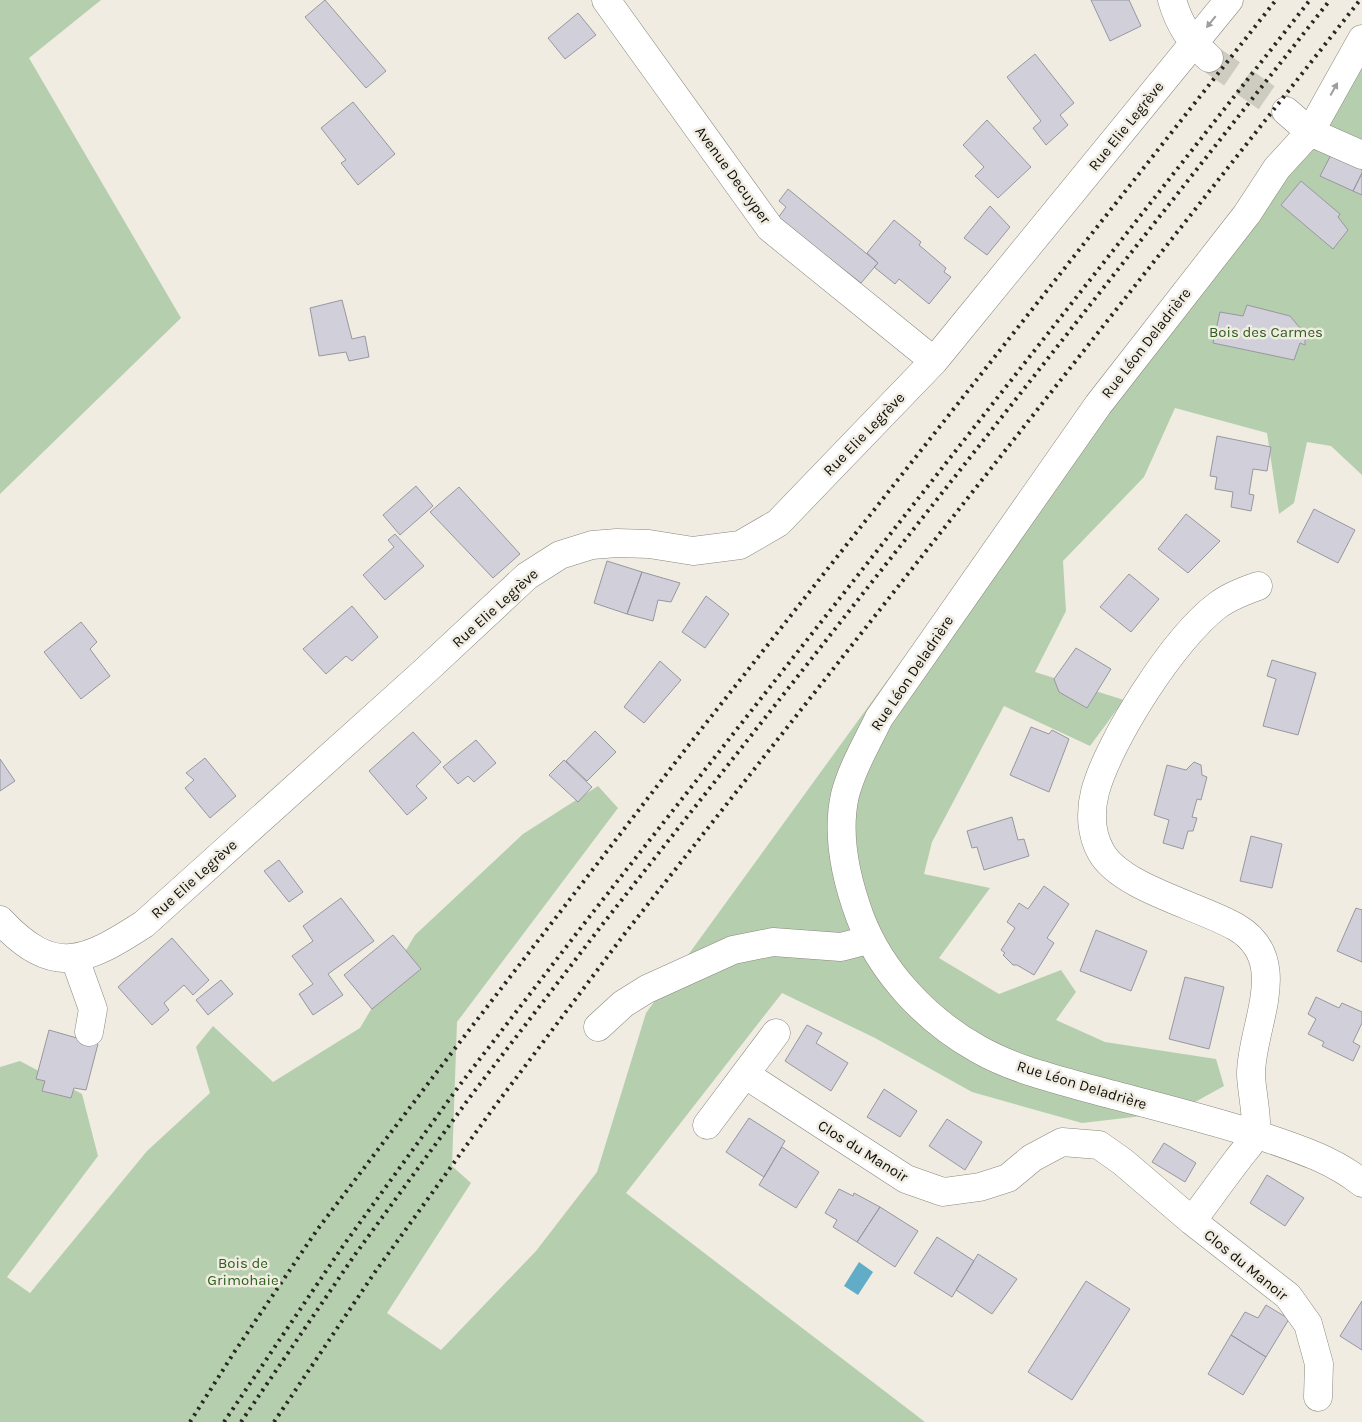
<svg xmlns="http://www.w3.org/2000/svg" width="1362" height="1422" viewBox="0 0 1362 1422" font-family="Karla,sans-serif">
	<style>
		.green { fill: #b5cfae }
		.water { fill: #61adc8 }
		.building { fill: #d1d0da; stroke: #9897a0 }
		.lines { fill: none; stroke-linecap: round; stroke-linejoin: round }
		.minor-tunnel { stroke: #cecbc1; stroke-width: 28; stroke-dasharray: 28 14; stroke-linecap: butt }
		.minor-casing { stroke: #8b877e; stroke-width: 29 }
		.minor { stroke: #fff; stroke-width: 28 }
		.rail { stroke: #282722; stroke-width: 4; stroke-dasharray: 2.5 5; stroke-linecap: butt }
		.oneway { fill: #9f9e9d }
		.labels { text-anchor: middle; dominant-baseline: central; stroke-width: 5; stroke-linejoin: round; paint-order: stroke }
		.street-label { font-size: 15px; fill: #0e0d09; stroke: #f0ece2 }
		.park-label { font-size: 15px; fill: #2d611c; stroke: #f0ece2 }
	</style>
	<rect width="100%" height="100%" fill="#f0ece2"/>
	<path class="green" d="M0,0H101L29,58L181,318L0,494Z
		M1362,41V475L1331,446L1307,442L1294,503L1279,514L1267,433L1175,408L1144,477L1063,561L1066,611L1035,672L1124,700L1090,746L1004,706L932,842L924,874L990,888L939,958L999,994L1061,970L1076,992L1056,1020L1105,1042L1216,1059L1224,1086L1177,1112L1082,1123L972,1092L875,1038L782,993L626,1193L925,1422H0V1067L20,1061L82,1094L98,1156L7,1277L30,1293L147,1151L210,1093L196,1047L213,1026L273,1082L360,1028L415,935L523,834L598,786L618,808L457,1022L452,1166L471,1183L387,1313L441,1350L536,1251L597,1172L646,1013L931,620Z"/>
	<path class="water" d="M859,1262L873,1272L858,1295L844,1286Z"/>
	<path class="building" d="M325,0L386,71L366,88L305,17Z
		M1091,0H1129L1141,26L1110,41Z
		M578,13L596,35L565,59L548,38Z
		M1035,54L1074,103L1060,115L1068,125L1046,145L1033,128L1041,121L1007,77Z
		M353,102L395,154L358,185L341,163L346,160L321,128Z
		M987,120L1031,167L998,198L975,176L984,167L963,145Z
		M1332,153L1362,165V173L1353,191L1320,176Z
		M1362,173V195L1353,191Z
		M1301,181L1340,214L1338,217L1348,230L1333,249L1281,205Z
		M788,189L878,263L861,283L778,218L786,207L779,201Z
		M990,206L1010,227L987,255L964,238Z
		M894,220L921,242L919,245L946,268L944,272L951,277L929,304L899,279L895,284L874,267L878,263L867,253Z
		M342,300L352,339L365,336L369,357L349,361L346,352L319,356L310,308Z
		M1247,305L1290,316L1305,334V345L1300,343L1294,360L1213,343L1220,312L1243,316Z
		M1217,436L1271,447L1267,471L1253,469L1249,494L1254,495L1251,511L1231,507L1233,492L1215,489L1217,477L1210,476Z
		M416,486L433,506L400,535L383,515Z
		M459,487L520,554L493,578L430,512Z
		M1314,509L1355,530L1338,563L1297,542Z
		M1186,514L1220,541L1188,573L1158,549Z
		M395,534L424,566L385,600L363,575L394,547L388,540Z
		M607,561L642,572L627,614L594,603Z
		M642,572L680,583L671,602L658,600L653,621L627,614Z
		M1129,574L1159,599L1131,632L1100,607Z
		M706,596L729,614L705,648L682,632Z
		M352,606L378,637L352,661L346,656L326,674L303,649Z
		M81,622L97,642L90,649L110,676L81,699L44,652Z
		M1076,648L1111,669L1087,708L1059,692L1054,679Z
		M1272,660L1316,673L1298,735L1263,726L1276,679L1267,676Z
		M660,661L681,680L644,723L624,707Z
		M1031,727L1049,734L1052,730L1069,739L1049,792L1010,775Z
		M595,731L616,752L587,781L566,761Z
		M413,732L441,762L416,786L427,798L407,815L369,771Z
		M476,740L496,763L474,782L468,776L458,784L443,767Z
		M205,758L236,796L210,818L185,788L194,780L186,773Z
		M0,759L15,781L0,791Z
		M564,760L592,787L578,802L549,775Z
		M1194,762L1201,765L1202,775L1207,777L1201,800L1197,799L1192,817L1197,818L1193,831H1188L1183,849L1163,843L1169,820L1154,815L1167,765L1186,770Z
		M1012,817L1018,840L1024,839L1029,856L984,870L977,847L972,848L967,831Z
		M1251,836L1282,844L1272,888L1240,881Z
		M279,860L303,892L289,902L264,871Z
		M1044,886L1069,904L1047,938L1054,943L1034,975L1017,965H1013L1003,955L1005,953L1001,950L1015,928L1007,922L1019,903L1028,909Z
		M341,898L374,941L328,974L343,995L313,1015L299,994L313,984L292,956L313,941L303,926Z
		M1356,908L1362,910V962L1337,951Z
		M1096,930L1147,951L1131,991L1080,971Z
		M393,935L421,969L372,1009L344,975Z
		M172,938L209,980L193,995L184,985L164,1003L169,1010L152,1025L118,987Z
		M1185,977L1224,987L1209,1049L1169,1039Z
		M221,980L233,994L208,1015L196,1000Z
		M1316,997L1339,1008L1342,1003L1362,1012V1023L1353,1042L1360,1046L1353,1061L1322,1046L1324,1042L1308,1034L1316,1019L1308,1014Z
		M807,1025L822,1033L816,1043L848,1063L831,1091L785,1061Z
		M49,1030L98,1044L86,1090L74,1088L71,1098L42,1091L45,1081L36,1079Z
		M884,1089L917,1111L900,1137L867,1117Z
		M749,1118L785,1141L764,1177L726,1152Z
		M947,1119L982,1142L965,1170L929,1146Z
		M1164,1143L1196,1163L1185,1182L1152,1162Z
		M782,1147L819,1172L796,1208L759,1185Z
		M1267,1175L1304,1198L1285,1226L1250,1203Z
		M839,1189L853,1196L854,1193L880,1207L857,1242L833,1227L837,1220L825,1213Z
		M880,1207L918,1231L895,1267L857,1242Z
		M937,1237L974,1261L952,1297L914,1273Z
		M978,1254L1017,1279L992,1314L956,1290Z
		M1086,1281L1130,1309L1072,1400L1028,1372Z
		M1362,1301V1350L1340,1336Z
		M1266,1305L1289,1319L1266,1357L1231,1335L1245,1312L1258,1318Z
		M1231,1335L1266,1357L1243,1395L1208,1374Z"/>
	<g class="lines">
		<path class="minor-tunnel" d="M1209,58L1286,111"/>
		<g class="minor-casing">
			<path id="minor" d="M606,0L770,228L934,361
				M1172,0C1179,24 1190,41 1209,58
				M1362,39L1310,132L1277,168L1247,214L1098,405L879,718C867,743 852,768 845,795C836,835 846,879 860,917C881,972 926,1020 978,1049C1013,1069 1052,1078 1091,1089C1147,1104 1205,1118 1261,1136C1296,1148 1332,1159 1362,1183
				M1286,111L1310,132L1362,155
				M0,920C54,978 85,962 144,924L424,672L527,576L560,555L592,545L617,543L649,544L693,551L740,545L778,523L934,361L1229,0
				M75,959L93,1009L89,1032
				M598,1027L623,1004L647,989L733,950L773,942L841,947L868,940
				M746,1075L906,1179L943,1192L980,1187L1008,1178L1032,1158L1062,1142L1099,1145L1123,1162L1192,1221L1288,1296L1308,1324L1319,1364L1318,1397
				M707,1125L776,1033
				M1192,1221C1207,1201 1222,1180 1238,1159C1243,1152 1252,1143 1255,1136C1259,1124 1251,1088 1251,1074C1251,1026 1293,960 1236,927C1200,906 1121,888 1101,852C1091,834 1090,812 1095,792C1109,740 1174,638 1218,605C1230,596 1244,591 1258,586"/>
		</g>
		<use href="#minor" class="minor"/>
		<path class="rail" d="M190,1422L235,1351L317,1230L433,1077L688,746L1276,0
			M224,1422L343,1246L459,1086L590,916L1310,0
			M241,1422L354,1256L470,1097L602,925L1330,0
			M274,1422L375,1272L492,1110L626,932L1360,0"/>
	</g>
	<defs><path id="oneway-solid" d="M-6-.8H1V-3.2L6.5 0L1 3.2V.8H-6Z" transform="scale(1.25)"/></defs>
	<g class="oneway">
		<use href="#oneway-solid" transform="translate(1211 22) rotate(129)"/>
		<use href="#oneway-solid" transform="translate(1334 89) rotate(-61)"/>
	</g>
	<g class="labels">
		<g class="street-label">
			<text transform="translate(1126 126) rotate(-51)">Rue Elie Legrève</text>
			<text transform="translate(733 175) rotate(54)">Avenue Decuyper</text>
			<text transform="translate(1146 343) rotate(-52)">Rue Léon Deladrière</text>
			<text transform="translate(864 434) rotate(-46)">Rue Elie Legrève</text>
			<text transform="translate(495 608) rotate(-42)">Rue Elie Legrève</text>
			<text transform="translate(912 673) rotate(-56)">Rue Léon Deladrière</text>
			<text transform="translate(194 879) rotate(-42)">Rue Elie Legrève</text>
			<text transform="translate(1082 1085) rotate(17)">Rue Léon Deladrière</text>
			<text transform="translate(863 1151) rotate(32)">Clos du Manoir</text>
			<text transform="translate(1246 1265) rotate(39)">Clos du Manoir</text>
		</g>
		<g class="park-label">
			<text x="1266" y="332">Bois des Carmes</text>
			<text x="243" y="1263">Bois de<tspan x="243" dy="17">Grimohaie</tspan></text>
		</g>
	</g>
</svg>
